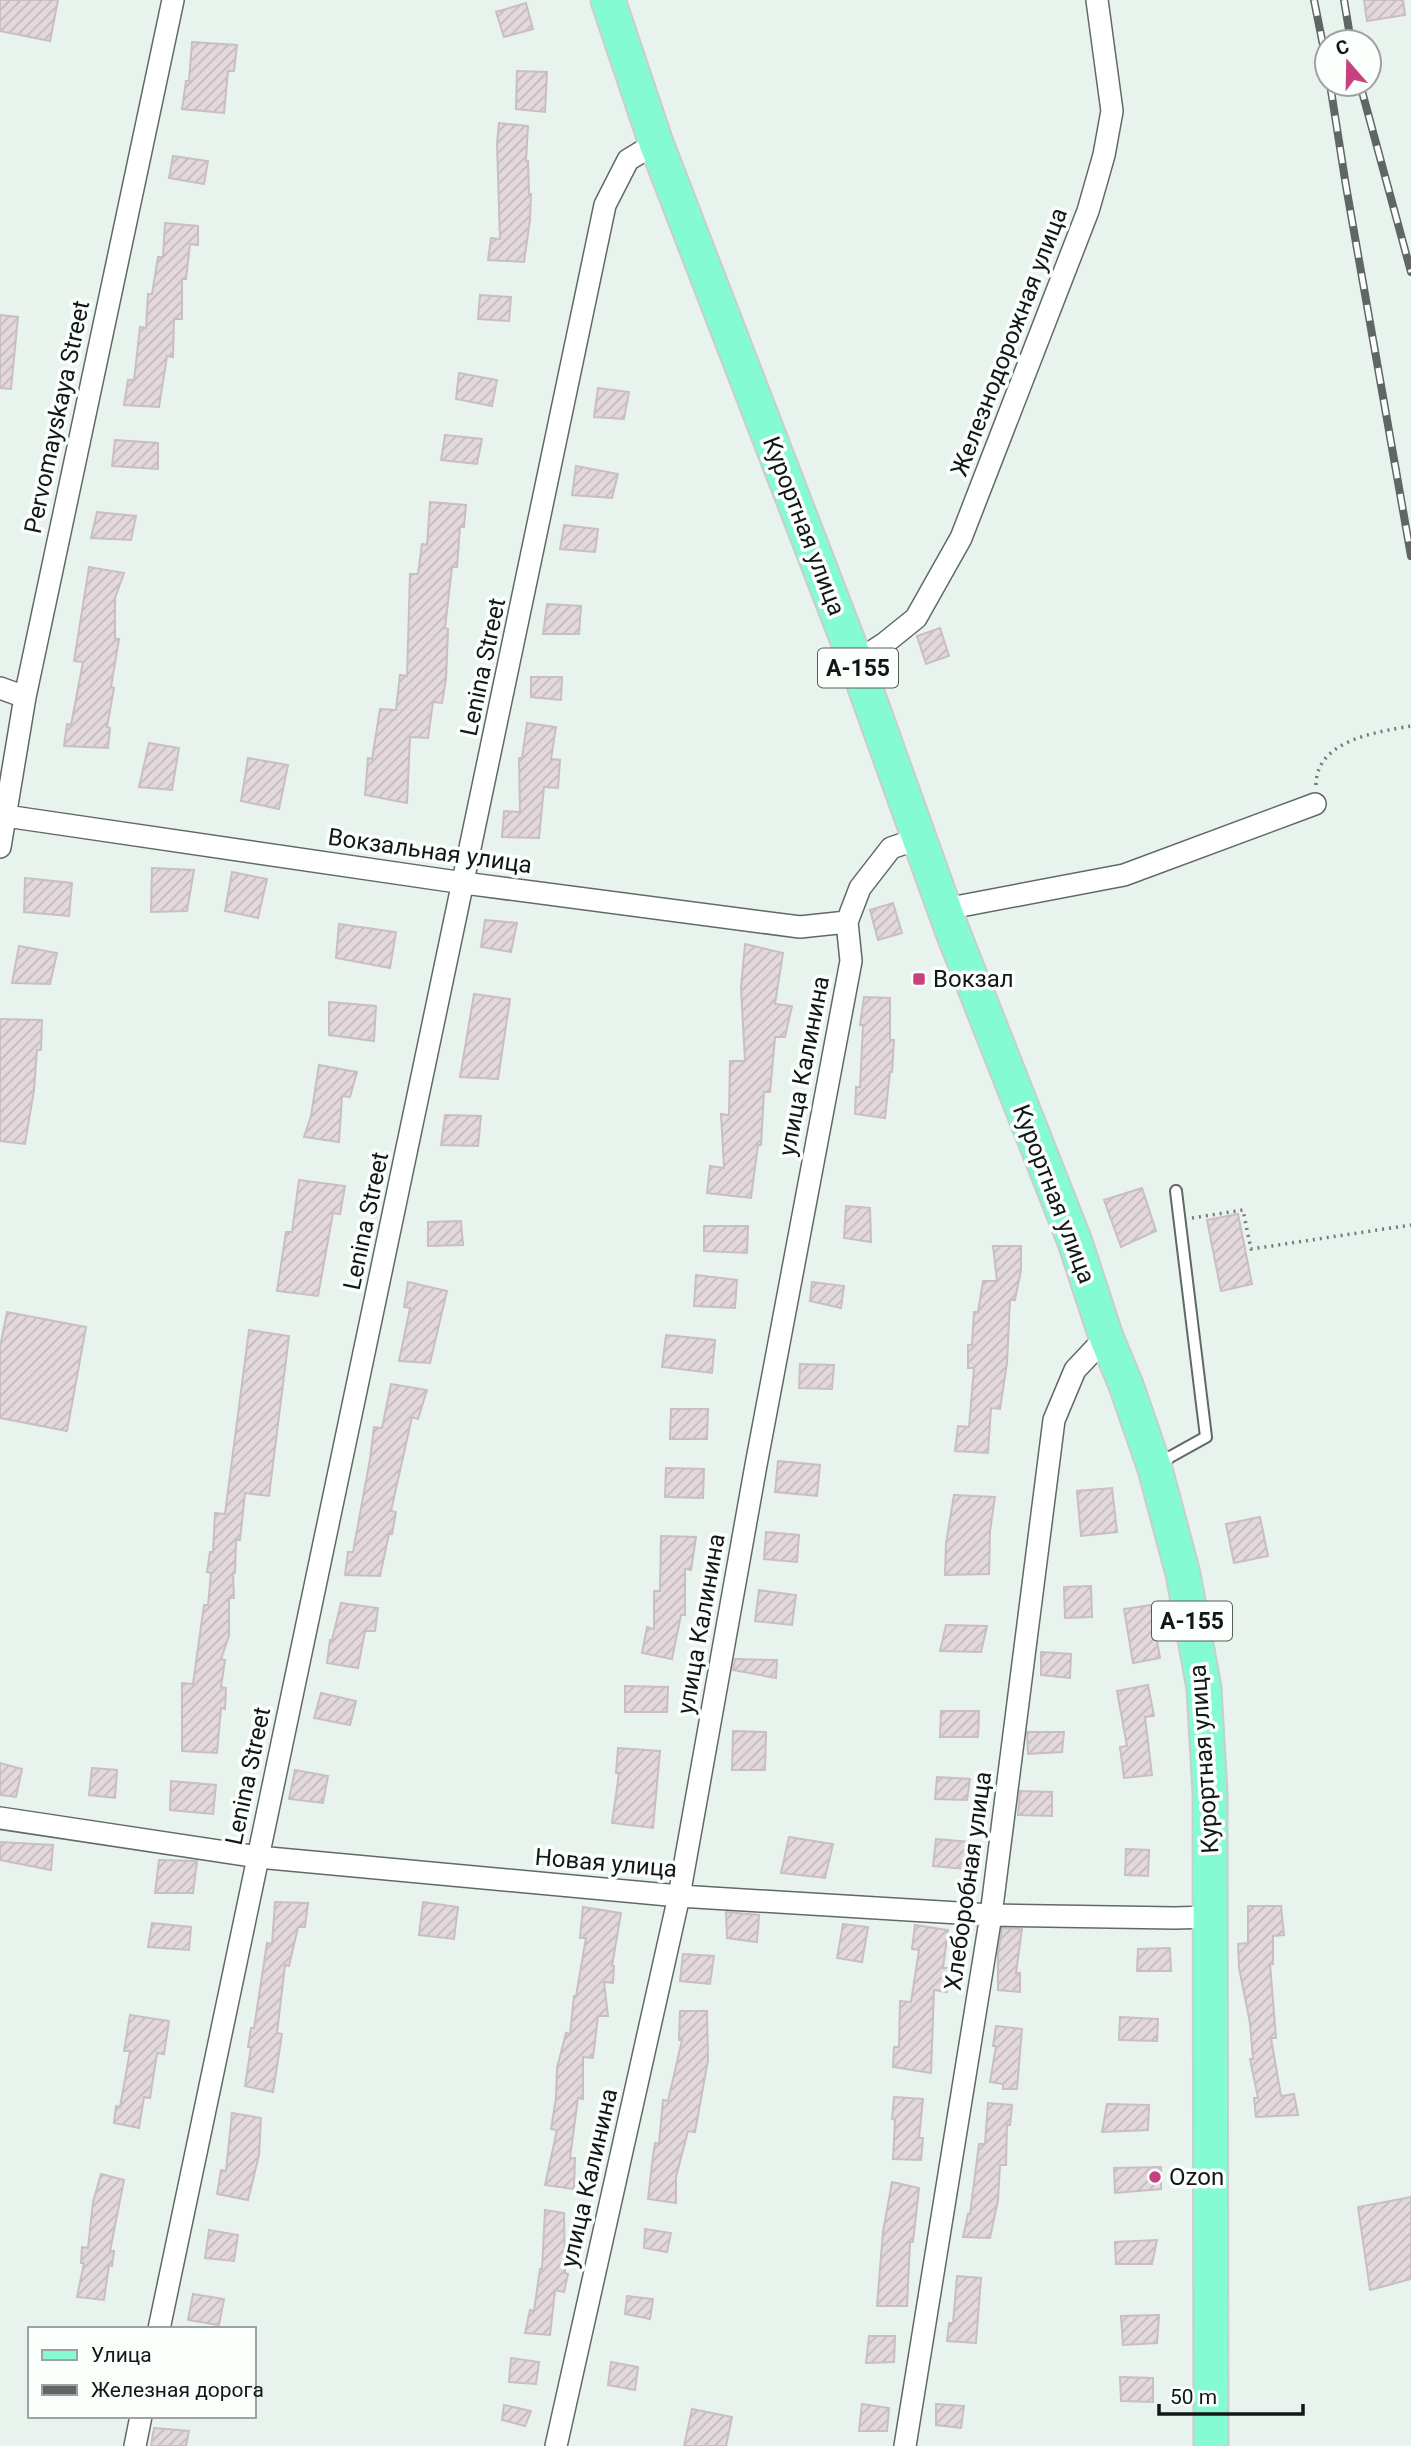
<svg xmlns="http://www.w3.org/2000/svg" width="1411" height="2446" viewBox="0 0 1411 2446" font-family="Roboto,sans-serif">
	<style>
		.building { fill: url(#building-hatch); stroke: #c9bec1; stroke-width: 2 }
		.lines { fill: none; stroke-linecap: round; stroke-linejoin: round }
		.service-casing { stroke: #606a65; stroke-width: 14 }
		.minor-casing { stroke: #606a65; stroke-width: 24 }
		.primary-casing { stroke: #cbcccc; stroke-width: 37 }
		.path { stroke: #737a77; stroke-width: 3.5; stroke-dasharray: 2 5; stroke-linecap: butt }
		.service { stroke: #fff; stroke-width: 10 }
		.minor { stroke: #fff; stroke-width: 21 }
		.primary { stroke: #85fbd4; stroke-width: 33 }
		.rail-casing { stroke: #5f6663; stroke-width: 8 }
		.rail { stroke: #fafffc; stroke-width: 5; stroke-dasharray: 16; stroke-linecap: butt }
		.poi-dot { fill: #c8407d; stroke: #fafffc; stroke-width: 2.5 }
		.labels { text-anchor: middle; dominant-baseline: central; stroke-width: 7; stroke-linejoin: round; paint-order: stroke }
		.shield { fill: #fafffc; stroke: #585d5a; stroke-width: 2 }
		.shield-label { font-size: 23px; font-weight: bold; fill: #131715 }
		.street-label { font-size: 24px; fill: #131715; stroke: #fafffc }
		.poi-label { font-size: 24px; fill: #131715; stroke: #fafffc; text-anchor: start }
	</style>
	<defs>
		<pattern id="building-hatch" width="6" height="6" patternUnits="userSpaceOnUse" patternTransform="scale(1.75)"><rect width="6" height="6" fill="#e3d8db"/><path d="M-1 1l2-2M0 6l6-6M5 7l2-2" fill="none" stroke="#c2b9bb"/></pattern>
	</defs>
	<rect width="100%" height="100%" fill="#e8f3ee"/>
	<path class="building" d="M0,0H58L50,41L0,31Z
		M1364,0H1403L1405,15L1367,21Z
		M526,3L533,29L504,37L496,12Z
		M192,42L237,45L234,71H228L224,113L182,109L186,81H189Z
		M517,71L547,72L545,112L516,109Z
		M499,123L528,126L526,161H528L529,194H531L530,220L524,262L488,260L491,238L500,239L497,144Z
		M173,156L208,161L204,184L169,178Z
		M165,223L198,226V245L190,244L186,279H182V319H174L173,357L167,356L159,407L124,405L128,380H134L140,327L146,328L148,294H152L158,257H163Z
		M480,295L511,297L509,321L478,319Z
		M0,315L18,317L11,389L0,388Z
		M459,373L497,380L492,406L456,399Z
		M598,388L629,392L624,419L594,417Z
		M445,435L482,439L477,464L441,460Z
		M115,440L158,443V469L112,466Z
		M576,466L618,474L612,498L572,495Z
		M430,502L466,505L464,527H460L457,567H452L445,628L448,629L446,679L442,703L433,702L428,738L410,737L407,803L365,795L368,758L372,759L380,709L396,710L400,675L407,676L410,574H418L422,544L427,545Z
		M97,512L136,516L131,540L91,538Z
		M564,525L598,529L595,552L560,549Z
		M89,567L124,573L115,598V639H119L111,687L114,688L107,727L110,728L108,748L64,746L67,724L71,725L83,662L74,661Z
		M547,604L581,606L579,634H543Z
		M940,628L949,656L926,664L917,636Z
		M531,677H562L561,700L531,697Z
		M527,723L556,727L551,759L560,760L558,788L544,787L539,838L502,837L504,811L520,812L519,758H522Z
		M149,743L179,748L172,790L139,787Z
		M248,758L288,765L279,809L241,801Z
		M152,868L194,870L187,911L151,912Z
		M232,872L267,879L258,918L225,911Z
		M25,878L72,883L69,916L24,912Z
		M893,903L902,933L878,940L870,910Z
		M485,920L517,923L511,952L481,947Z
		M339,924L396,932L390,968L336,958Z
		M745,944L783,953L775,1004L792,1006L785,1037H775L770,1092H764L761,1145H758L751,1198L707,1193L710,1166L724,1168L721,1114L729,1115L730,1061H745L741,988Z
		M19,946L57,953L50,984L12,983Z
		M474,994L510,999L498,1079L460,1077Z
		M864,997L890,998V1040H894L892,1072H890L885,1118L855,1114L856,1087H860L863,1025H860Z
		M329,1002L376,1006L374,1041L329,1035Z
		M0,1019L42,1020L41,1050H37L34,1090L25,1144L0,1141Z
		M319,1065L357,1072L350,1097L342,1096L339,1142L304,1137L311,1116Z
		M445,1115L481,1116L478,1146L441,1145Z
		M299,1180L345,1186L340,1214L333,1213L318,1296L277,1291L286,1232H292Z
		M1142,1188L1156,1231L1121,1247L1104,1200Z
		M846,1206L870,1208L871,1242L844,1238Z
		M1238,1214L1252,1284L1221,1291L1207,1220Z
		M461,1221L463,1245L428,1246V1222Z
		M704,1226H748L747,1253L704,1251Z
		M993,1246H1021V1270L1015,1300H1010L1007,1363L1000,1409L991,1408L988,1453L955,1451L958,1426L969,1427L974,1368H968V1345H972L974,1312H978L983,1281H997Z
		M696,1275L737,1280L735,1308L694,1306Z
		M408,1282L447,1291L430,1363L399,1361L410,1308L404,1307Z
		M812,1282L844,1286L841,1308L810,1301Z
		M7,1312L86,1327L67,1431L0,1418V1347Z
		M249,1330L289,1336L269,1496L245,1493L240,1540H236L235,1573H233L234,1598H229V1636L221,1659L225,1660L221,1687L226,1688L225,1709L221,1708L217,1753L182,1751V1683L193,1684L204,1605H208L211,1573L207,1572L210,1552H213L215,1513L225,1514Z
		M666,1335L715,1340L712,1373L662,1367Z
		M800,1364L834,1365L832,1389L799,1388Z
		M391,1384L427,1390L418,1419L412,1417L391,1511L396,1512L392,1534H389L380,1576L345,1575L348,1552H353L370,1459L374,1427L382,1428Z
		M671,1409H708L707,1439H670Z
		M778,1461L820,1465L817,1496L775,1492Z
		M666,1468L704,1469L703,1498L665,1497Z
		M1112,1488L1117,1532L1081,1536L1077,1491Z
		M954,1495L995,1497L990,1531L989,1574L945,1575L946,1543Z
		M1260,1517L1268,1556L1234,1563L1226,1524Z
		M766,1532L799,1535L797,1562L764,1559Z
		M661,1536L696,1537L691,1570L685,1569V1615H681L672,1659L642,1653L647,1627L654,1629V1591H660Z
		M1091,1586L1092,1617L1065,1618L1064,1587Z
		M759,1590L796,1595L792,1625L755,1621Z
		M341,1603L378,1608L375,1631H365L358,1668L327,1663L330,1640H332Z
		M1151,1605L1160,1658L1133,1663L1124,1609Z
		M946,1625L987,1626L981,1652L940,1651Z
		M1041,1652L1071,1654L1070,1678L1041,1675Z
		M735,1659L777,1660L776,1678L733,1670Z
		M1148,1685L1154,1716L1145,1717L1152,1775L1124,1778L1120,1747L1127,1746L1117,1691Z
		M625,1686L668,1687L667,1712H625Z
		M321,1693L356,1701L350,1725L314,1718Z
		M941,1711H979L978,1737H940Z
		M733,1731L766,1732L765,1770H732Z
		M1027,1732H1064L1062,1752L1028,1754Z
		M618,1748L660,1751L653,1828L612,1823L619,1773H616Z
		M0,1763L22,1769L16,1797L0,1795Z
		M92,1768L117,1770L115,1798L89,1795Z
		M295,1770L328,1776L323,1803L289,1799Z
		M937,1777L970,1779L967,1800L935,1799Z
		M171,1781L216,1785L213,1814L170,1810Z
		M1020,1791L1052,1792V1816L1018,1815Z
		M789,1837L833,1844L825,1878L781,1873Z
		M936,1839L970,1842L966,1869L933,1866Z
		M0,1842L53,1845L51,1870L0,1860Z
		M1126,1849L1149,1850L1148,1876L1125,1875Z
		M159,1860L197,1861L193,1893H155Z
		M275,1902L308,1903L305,1927H298L289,1966L285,1965L277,2033L282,2034L273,2092L245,2086L251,2047H248L251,2028H254L267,1943L272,1944Z
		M423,1902L458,1907L454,1939L419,1935Z
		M1248,1906H1281L1284,1935L1273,1936V1964H1270L1276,2038H1271L1281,2096L1294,2094L1298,2115L1256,2117L1254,2098H1258L1250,2059H1253L1250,2023L1239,1968L1238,1944L1248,1943Z
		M583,1907L621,1913L612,1966H614L613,1983L604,1982L608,2016H598L593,2058L583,2057V2099L578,2098L570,2158H575L574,2189L545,2185L557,2130L551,2129L556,2098L557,2068L566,2033L570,2034L574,1996H576L586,1938H580Z
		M726,1912L759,1915L757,1942L727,1938Z
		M152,1923L191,1927L189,1950L148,1947Z
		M843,1924L868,1927L862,1962L837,1958Z
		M915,1925L948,1930L943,1968H949L947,1992L934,1990L931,2073L893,2067L894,2047H899L900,2001L911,2002L919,1950L912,1949Z
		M1002,1928L1022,1929L1016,1973H1020V1992L998,1990V1953Z
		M1170,1948L1171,1971H1137L1138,1949Z
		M683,1954L714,1956L710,1984L680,1981Z
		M680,2011H707L708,2060L695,2132L688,2131L676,2177V2203L648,2199L653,2156L655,2143L659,2144L663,2100L668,2101L682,2040H679Z
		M130,2015L169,2021L164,2054L157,2053L150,2098L144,2097L139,2128L114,2123L116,2106L120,2107L130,2051H124Z
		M1120,2017L1158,2019L1157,2041L1119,2040Z
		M996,2026L1022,2029L1017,2089H1003V2084L990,2082L996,2046H993Z
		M894,2097L923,2099L919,2138H923L921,2160L893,2159L895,2120L892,2119Z
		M988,2103L1012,2105L1010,2125H1007L1006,2165H1000L998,2200L990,2238L963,2237L968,2214H970L979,2144H985Z
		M1107,2104L1149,2105L1148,2130L1102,2132Z
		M232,2113L261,2118L259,2155L248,2200L217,2194L221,2170L226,2171Z
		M1161,2167V2189L1115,2193L1114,2168Z
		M101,2174L124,2180L110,2251H114L112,2266L109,2265L104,2300L77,2297L84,2263H81L82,2247L88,2248L93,2202Z
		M892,2182L919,2188L913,2242H910L907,2306H877L883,2232Z
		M1411,2197V2279L1370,2290L1358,2207Z
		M545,2210L564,2213L565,2273L568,2274L564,2292L555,2290L550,2335L525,2333L530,2310L534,2311L540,2269H542Z
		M645,2229L671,2233L667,2252L644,2248Z
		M209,2230L238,2235L234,2261L205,2258Z
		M1157,2240L1152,2264H1116L1115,2242Z
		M957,2276L981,2278L976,2343L947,2341L949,2323H953Z
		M193,2294L224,2299L219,2325L188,2320Z
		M627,2296L653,2299L650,2319L625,2314Z
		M1159,2315L1157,2343L1123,2345L1121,2316Z
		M869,2336H895L894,2362L866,2363Z
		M511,2358L539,2362L536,2384L509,2382Z
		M611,2362L638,2367L635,2390L608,2385Z
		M1120,2377L1153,2378V2402L1121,2401Z
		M862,2404L889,2408L887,2431H859Z
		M936,2404L964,2406L961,2428L936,2425Z
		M504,2405L531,2411L525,2426L502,2420Z
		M692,2409L732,2417L726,2446H684Z
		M154,2428L189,2431L186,2446H151Z"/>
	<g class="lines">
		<g class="service-casing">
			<path id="service" d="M1160,1465L1170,1457L1206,1437L1176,1191"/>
		</g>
		<g class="minor-casing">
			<path id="minor" d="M856,662L885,643L916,618L961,538L1088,211L1104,155L1112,111L1097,0
				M0,688L25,697
				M6,816L464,883L800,927L847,922
				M0,847L25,697L173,0
				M945,909L1124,875L1315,804
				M0,1818L258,1857L679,1896L991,1915L1175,1918L1211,1917
				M159,2329L605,205L628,160L656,143
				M135,2446L141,2416
				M556,2446L679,1896L756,1465L851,961L847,922L860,888L891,848L920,838
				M905,2446L991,1915L1054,1420L1075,1370L1106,1337"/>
		</g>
		<g class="primary-casing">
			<path id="primary" d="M608,0L656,143L856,662L952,930L1075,1242L1106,1337L1126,1385L1155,1469L1183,1574L1204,1688L1210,1793L1211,2446"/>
		</g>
		<path class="path" d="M1316,785C1316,740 1377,732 1411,726
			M1192,1218L1243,1210L1251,1249L1411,1225"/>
		<use href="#service" class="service"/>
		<use href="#minor" class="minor"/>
		<use href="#primary" class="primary"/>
		<g class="rail-casing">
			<path id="rail" d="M1314,0L1327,65
				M1344,0L1351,42
				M1330,84L1346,186L1411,556
				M1360,84L1411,272"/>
		</g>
		<use href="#rail" class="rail"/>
	</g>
	<g class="poi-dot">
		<rect x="912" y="972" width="14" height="14" rx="3.5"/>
		<circle cx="1155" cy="2177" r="7"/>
	</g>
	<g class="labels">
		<g class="shield">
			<rect x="818" y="648.5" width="80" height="39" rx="5"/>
			<rect x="1152" y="1601.5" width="80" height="39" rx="5"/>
		</g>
		<g class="shield-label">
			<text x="858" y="668">А-155</text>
			<text x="1192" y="1621">А-155</text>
		</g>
		<g class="street-label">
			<text transform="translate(1009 342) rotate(-69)">Железнодорожная улица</text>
			<text transform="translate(57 417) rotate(-78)">Pervomayskaya Street</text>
			<text transform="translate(804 526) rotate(69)">Курортная улица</text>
			<text transform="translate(483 667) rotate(-78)">Lenina Street</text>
			<text transform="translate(430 851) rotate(8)">Вокзальная улица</text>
			<text transform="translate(804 1066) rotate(-79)">улица Калинина</text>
			<text transform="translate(1054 1194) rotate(69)">Курортная улица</text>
			<text transform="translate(366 1221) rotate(-78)">Lenina Street</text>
			<text transform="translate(701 1624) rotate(-80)">улица Калинина</text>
			<text transform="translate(1204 1759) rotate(-94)">Курортная улица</text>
			<text transform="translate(248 1776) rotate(-78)">Lenina Street</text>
			<text transform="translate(606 1863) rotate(5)">Новая улица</text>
			<text transform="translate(968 1881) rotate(-82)">Хлеборобная улица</text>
			<text transform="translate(589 2178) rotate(-77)">улица Калинина</text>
		</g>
		<g class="poi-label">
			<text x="933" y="979">Вокзал</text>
			<text x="1169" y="2177">Ozon</text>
		</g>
	</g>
	<rect x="28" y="2327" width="228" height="91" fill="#fafffc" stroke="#9ea2a0" stroke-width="2"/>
	<rect x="42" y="2350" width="35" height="10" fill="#85fbd4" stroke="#9ea2a0" stroke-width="2"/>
	<text x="91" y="2362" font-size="21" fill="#131715">Улица</text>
	<rect x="42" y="2385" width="35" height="10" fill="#5f6663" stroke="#9ea2a0" stroke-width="2"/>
	<text x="91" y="2397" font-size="21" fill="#131715">Железная дорога</text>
	<g transform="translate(1348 63) rotate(340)"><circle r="33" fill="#fafffc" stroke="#9ea2a0" stroke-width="2"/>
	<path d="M0-5L12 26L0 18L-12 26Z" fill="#c8407d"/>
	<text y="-10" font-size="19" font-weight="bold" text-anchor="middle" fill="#131715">С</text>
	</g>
	<path d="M1159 2404v10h144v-10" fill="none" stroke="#131715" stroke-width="3.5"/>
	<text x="1170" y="2404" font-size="21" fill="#131715" stroke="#fafffc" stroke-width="5" paint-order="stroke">50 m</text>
</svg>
